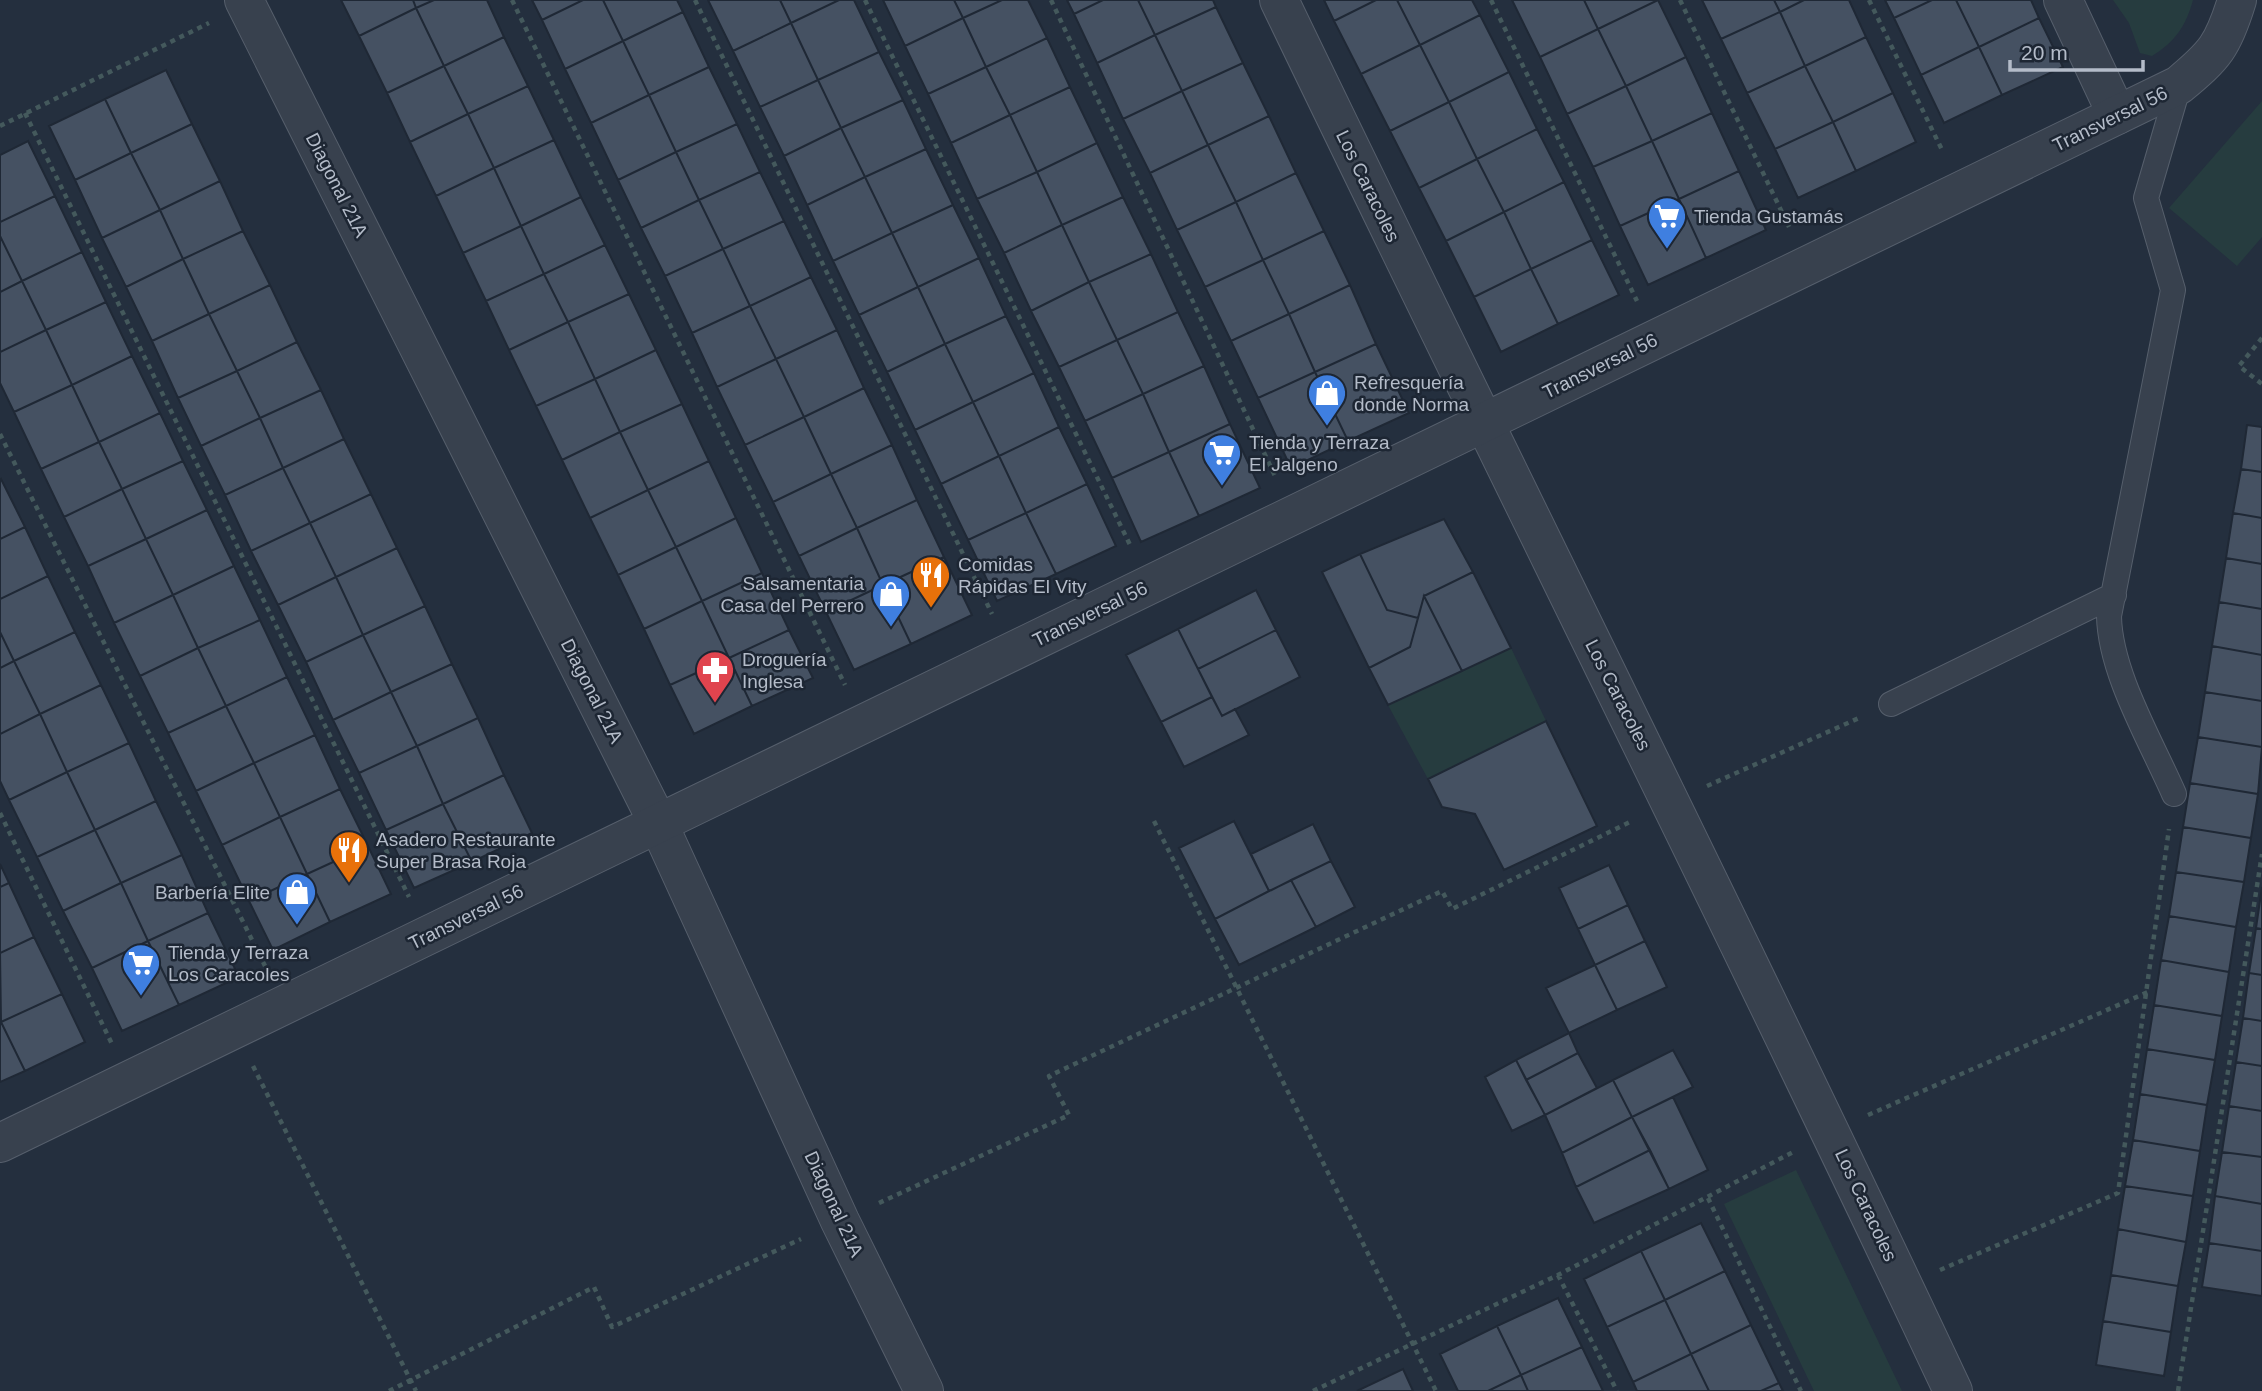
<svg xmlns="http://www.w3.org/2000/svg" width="2262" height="1391" viewBox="0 0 2262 1391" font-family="Arial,sans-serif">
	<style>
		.green { fill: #263c3f }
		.building { fill: #455162; stroke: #1f2835; stroke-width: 2 }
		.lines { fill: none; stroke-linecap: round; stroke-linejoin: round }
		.service-casing { stroke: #565f6c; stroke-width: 26 }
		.minor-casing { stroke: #565f6c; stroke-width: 40 }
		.tertiary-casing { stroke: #565f6c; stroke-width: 40 }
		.path { stroke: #44595c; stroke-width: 4.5; stroke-dasharray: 5 5; stroke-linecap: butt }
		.service { stroke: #38414e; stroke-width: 24 }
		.minor { stroke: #38414e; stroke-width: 38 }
		.tertiary { stroke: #38414e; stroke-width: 38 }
		.labels { text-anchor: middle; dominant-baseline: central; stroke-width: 5; stroke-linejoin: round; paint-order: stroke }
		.street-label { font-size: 19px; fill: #b4bcc9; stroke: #1d2633 }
		.poi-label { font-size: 19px; fill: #b4bcc9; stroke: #1d2633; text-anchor: start }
	</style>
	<rect width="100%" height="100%" fill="#242f3e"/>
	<path class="green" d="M2113,0H2193C2186,26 2175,42 2152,56L2140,53L2129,23Z
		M2262,101V237L2237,266L2169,208Z
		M1511,648L1546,721L1428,779L1388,705Z
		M1796,1170L1902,1391H1814L1724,1204Z"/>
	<path class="building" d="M341,0H413L416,8L359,36Z
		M413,0H434L416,8Z
		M434,0H487L504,37L444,66L416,8Z
		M532,0H583L542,20Z
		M583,0H603L623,41L565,69L542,20Z
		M603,0H677L683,12L623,41Z
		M708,0H780L791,23L733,51Z
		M780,0H839L791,23Z
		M839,0H854L879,52L818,80L791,23Z
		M883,0H954L963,18L905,46Z
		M954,0H1002L963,18Z
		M1002,0H1028L1047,38L986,67L963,18Z
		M1067,0H1103L1074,14Z
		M1103,0H1138L1155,35L1097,63L1074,14Z
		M1138,0H1213L1216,7L1155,35Z
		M1324,0H1376L1334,21Z
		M1376,0H1397L1420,45L1361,74L1334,21Z
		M1397,0H1472L1480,15L1420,45Z
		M1512,0H1584L1598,29L1540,57Z
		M1584,0H1658L1598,29Z
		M1658,0L1686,57L1626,86L1598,29Z
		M1702,0H1774L1780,12L1721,39Z
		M1774,0H1804L1780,12Z
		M1804,0H1849L1866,37L1805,66L1780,12Z
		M1885,0H1932L1894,18Z
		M1932,0H1956L1979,47L1921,75L1894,18Z
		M1956,0H2031L2039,18L1979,47Z
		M1216,7L1243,63L1182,91L1155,35Z
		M416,8L444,66L387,93L359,36Z
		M683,12L709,67L649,95L623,41Z
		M1780,12L1805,66L1747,93L1721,39Z
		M1480,15L1509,72L1449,102L1420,45Z
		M963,18L986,67L928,94L905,46Z
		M2039,18L2063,67L2002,95L1979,47Z
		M791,23L818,80L760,107L733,51Z
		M1598,29L1626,86L1567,114L1540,57Z
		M1155,35L1182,91L1123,119L1097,63Z
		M504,37L528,86L468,114L444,66Z
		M1866,37L1893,93L1833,122L1805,66Z
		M1047,38L1070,87L1010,115L986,67Z
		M623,41L649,95L591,123L565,69Z
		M1420,45L1449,102L1390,131L1361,74Z
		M1979,47L2002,95L1944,123L1921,75Z
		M879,52L903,100L841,128L818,80Z
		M1686,57L1712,113L1652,141L1626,86Z
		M1243,63L1269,116L1208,145L1182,91Z
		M444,66L468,114L410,142L387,93Z
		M1805,66L1833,122L1775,149L1747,93Z
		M709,67L737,124L676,152L649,95Z
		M986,67L1010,115L951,143L928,94Z
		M166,70L192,124L131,153L105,99Z
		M1509,72L1537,129L1477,159L1449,102Z
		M818,80L841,128L784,156L760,107Z
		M528,86L554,140L494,168L468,114Z
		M1626,86L1652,141L1593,167L1567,114Z
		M1070,87L1097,143L1037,172L1010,115Z
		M1182,91L1208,145L1150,173L1123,119Z
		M1893,93L1916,142L1856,171L1833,122Z
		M649,95L676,152L618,180L591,123Z
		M105,99L131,153L75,180L49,126Z
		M903,100L926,149L865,177L841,128Z
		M1449,102L1477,159L1419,188L1390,131Z
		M1712,113L1739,171L1679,199L1652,141Z
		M468,114L494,168L436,196L410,142Z
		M1010,115L1037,172L977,199L951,143Z
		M1269,116L1296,173L1236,202L1208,145Z
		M1833,122L1856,171L1798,198L1775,149Z
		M192,124L220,181L160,210L131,153Z
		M737,124L760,172L699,200L676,152Z
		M841,128L865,177L807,205L784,156Z
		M1537,129L1564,182L1504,212L1477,159Z
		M554,140L581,197L521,226L494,168Z
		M28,141L55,196L0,222V155Z
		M1652,141L1679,199L1620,226L1593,167Z
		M1097,143L1123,197L1062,225L1037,172Z
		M1208,145L1236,202L1177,230L1150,173Z
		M926,149L953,205L892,233L865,177Z
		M676,152L699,200L641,228L618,180Z
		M131,153L160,210L102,238L75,180Z
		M1477,159L1504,212L1446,241L1419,188Z
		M494,168L521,226L463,253L436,196Z
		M1739,171L1766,230L1706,258L1679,199Z
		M760,172L784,221L723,249L699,200Z
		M1037,172L1062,225L1004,253L977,199Z
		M1296,173L1324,231L1263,260L1236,202Z
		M865,177L892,233L833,261L807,205Z
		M220,181L243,231L183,259L160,210Z
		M1564,182L1592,240L1531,269L1504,212Z
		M55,196L82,252L22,281L0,236V222Z
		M581,197L605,245L544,274L521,226Z
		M1123,197L1151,254L1089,282L1062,225Z
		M1679,199L1706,258L1648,285L1620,226Z
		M699,200L723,249L665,276L641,228Z
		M1236,202L1263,260L1205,287L1177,230Z
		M953,205L979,258L918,287L892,233Z
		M160,210L183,259L126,287L102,238Z
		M1504,212L1531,269L1474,297L1446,241Z
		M784,221L811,277L750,306L723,249Z
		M1062,225L1089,282L1031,311L1004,253Z
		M521,226L544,274L486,301L463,253Z
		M243,231L270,285L209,314L183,259Z
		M1324,231L1350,285L1289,314L1263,260Z
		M892,233L918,287L859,315L833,261Z
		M0,236L22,281L0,292Z
		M1592,240L1619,295L1558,324L1531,269Z
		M605,245L629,294L568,322L544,274Z
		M723,249L750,306L692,333L665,276Z
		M82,252L106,302L46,330L22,281Z
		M1151,254L1178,312L1117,340L1089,282Z
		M979,258L1006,316L945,344L918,287Z
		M183,259L209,314L152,341L126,287Z
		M1263,260L1289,314L1231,341L1205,287Z
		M1531,269L1558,324L1501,352L1474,297Z
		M544,274L568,322L509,350L486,301Z
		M811,277L837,330L776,359L750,306Z
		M22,281L46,330L0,352V292Z
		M1089,282L1117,340L1059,367L1031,311Z
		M270,285L297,342L237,371L209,314Z
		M1350,285L1376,344L1315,372L1289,314Z
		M918,287L945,344L887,372L859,315Z
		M629,294L656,350L595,379L568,322Z
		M106,302L132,356L72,385L46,330Z
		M750,306L776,359L717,387L692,333Z
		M1178,312L1204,366L1143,394L1117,340Z
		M209,314L237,371L178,398L152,341Z
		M1289,314L1315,372L1258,398L1231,341Z
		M1006,316L1034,373L973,402L945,344Z
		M568,322L595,379L536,406L509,350Z
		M46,330L72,385L14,412L0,383V352Z
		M837,330L864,388L804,417L776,359Z
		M1117,340L1143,394L1085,421L1059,367Z
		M297,342L321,390L260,418L237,371Z
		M945,344L973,402L915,430L887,372Z
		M1376,344L1409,413L1348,441L1315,372Z
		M656,350L682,404L620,432L595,379Z
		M132,356L160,413L99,442L72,385Z
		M776,359L804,417L745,445L717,387Z
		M1204,366L1230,424L1169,452L1143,394Z
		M237,371L260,418L201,446L178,398Z
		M1315,372L1348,441L1291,468L1258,398Z
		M1034,373L1059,427L999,456L973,402Z
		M595,379L620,432L562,460L536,406Z
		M72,385L99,442L41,469L14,412Z
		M864,388L892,445L831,474L804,417Z
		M321,390L344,439L283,468L260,418Z
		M1143,394L1169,452L1112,478L1085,421Z
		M973,402L999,456L941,484L915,430Z
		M682,404L709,461L648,490L620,432Z
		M160,413L183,461L122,489L99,442Z
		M804,417L831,474L773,502L745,445Z
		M260,418L283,468L225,495L201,446Z
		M1230,424L1260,488L1199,516L1169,452Z
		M2247,425L2262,427V472L2241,469Z
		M1059,427L1087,484L1026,513L999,456Z
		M620,432L648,490L590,518L562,460Z
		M344,439L371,494L310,523L283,468Z
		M99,442L122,489L64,517L41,469Z
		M892,445L917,500L857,528L831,474Z
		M1169,452L1199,516L1141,542L1112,478Z
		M999,456L1026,513L968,540L941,484Z
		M183,461L207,510L146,539L122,489Z
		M709,461L736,518L676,547L648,490Z
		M283,468L310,523L251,551L225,495Z
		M2241,469L2262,472V518L2233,513Z
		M831,474L857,528L799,556L773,502Z
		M1,479L25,527L0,539V480Z
		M1087,484L1116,546L1056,574L1026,513Z
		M122,489L146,539L88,566L64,517Z
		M648,490L676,547L618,575L590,518Z
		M371,494L397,548L336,577L310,523Z
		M917,500L944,557L883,585L857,528Z
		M207,510L234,566L173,595L146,539Z
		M1026,513L1056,574L997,601L968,540Z
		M2233,513L2262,518V564L2226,558Z
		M736,518L762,573L702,601L676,547Z
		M1444,519L1473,572L1424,596L1418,618L1387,610L1360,554Z
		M310,523L336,577L278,605L251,551Z
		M25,527L48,576L0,599V539Z
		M857,528L883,585L826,612L799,556Z
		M146,539L173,595L114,623L88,566Z
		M676,547L702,601L644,629L618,575Z
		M397,548L425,606L363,635L336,577Z
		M1360,554L1387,610L1418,618L1410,647L1369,668L1322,572Z
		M944,557L972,615L911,644L883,585Z
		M2226,558L2262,564V609L2219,602Z
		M234,566L260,620L198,648L173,595Z
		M1473,572L1511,648L1462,671L1424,596Z
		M762,573L789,630L729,658L702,601Z
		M48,576L75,632L14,661L0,632V599Z
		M336,577L363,635L306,662L278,605Z
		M883,585L911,644L854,670L826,612Z
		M1256,590L1276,630L1198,669L1178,629Z
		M173,595L198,648L140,676L114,623Z
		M1424,596L1462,671L1388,705L1369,668L1410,647Z
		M702,601L729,658L670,685L644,629Z
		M2219,602L2262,609V655L2212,646Z
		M425,606L452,664L391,692L363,635Z
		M260,620L287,677L226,706L198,648Z
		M1178,629L1212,697L1161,722L1126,655Z
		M789,630L813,678L752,706L729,658Z
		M1276,630L1300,677L1222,716L1198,669Z
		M0,632L14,661L0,668Z
		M75,632L101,685L40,714L14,661Z
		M363,635L391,692L333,720L306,662Z
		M2212,646L2262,655V701L2205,692Z
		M198,648L226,706L168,733L140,676Z
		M729,658L752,706L694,734L670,685Z
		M14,661L40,714L0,734V668Z
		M452,664L478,718L417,746L391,692Z
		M287,677L315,735L254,763L226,706Z
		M101,685L129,743L67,772L40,714Z
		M391,692L417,746L359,773L333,720Z
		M2205,692L2262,701V747L2198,737Z
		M1212,697L1222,716L1235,709L1249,735L1184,767L1161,722Z
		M226,706L254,763L196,791L168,733Z
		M40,714L67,772L9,800L0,781V734Z
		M478,718L504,775L443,804L417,746Z
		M1546,721L1597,826L1504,870L1475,814L1442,807L1428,779Z
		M315,735L340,789L280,817L254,763Z
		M2198,737L2262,747L2258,794L2190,783Z
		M129,743L156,801L95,830L67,772Z
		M417,746L443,804L386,830L359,773Z
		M254,763L280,817L222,845L196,791Z
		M67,772L95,830L37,857L9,800Z
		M504,775L532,833L472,862L443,804Z
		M2190,783L2258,794L2251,838L2183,827Z
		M340,789L368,846L307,874L280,817Z
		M156,801L182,855L121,883L95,830Z
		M443,804L472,862L414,888L386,830Z
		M280,817L307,874L249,901L222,845Z
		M1234,821L1269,891L1215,919L1179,848Z
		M1313,824L1331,861L1269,891L1251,854Z
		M2183,827L2251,838L2244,882L2176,872Z
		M95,830L121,883L63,911L37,857Z
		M368,846L391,894L330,922L307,874Z
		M182,855L208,913L148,941L121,883Z
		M1331,861L1355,907L1316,927L1291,880Z
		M0,864L9,883L0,887Z
		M1609,865L1628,905L1578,929L1559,888Z
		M2176,872L2244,882L2236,927L2169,916Z
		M307,874L330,922L273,950L249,901Z
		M1291,880L1316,927L1239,965L1215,919Z
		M9,883L34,937L0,953V887Z
		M121,883L148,941L92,968L63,911Z
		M2262,887V929L2256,928Z
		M1628,905L1645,941L1595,965L1578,929Z
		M208,913L239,977L179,1005L148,941Z
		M2169,916L2236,927L2229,972L2161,960Z
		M2256,928L2262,929V975L2249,973Z
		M34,937L62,994L1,1022L0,953Z
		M148,941L179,1005L122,1031L92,968Z
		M1645,941L1667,987L1617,1010L1595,965Z
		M2161,960L2229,972L2222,1016L2154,1005Z
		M1595,965L1617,1010L1569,1033L1546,988Z
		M2249,973L2262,975V1021L2243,1018Z
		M62,994L85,1042L25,1071L1,1022Z
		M2154,1005L2222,1016L2215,1060L2147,1049Z
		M2243,1018L2262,1021V1066L2236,1062Z
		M1,1022L25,1071L0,1082V1023Z
		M1569,1033L1578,1053L1526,1080L1516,1060Z
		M2147,1049L2215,1060L2207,1105L2140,1094Z
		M1673,1050L1693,1087L1632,1117L1613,1080Z
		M1578,1053L1597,1088L1545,1115L1526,1080Z
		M1516,1060L1545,1115L1512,1131L1485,1077Z
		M2236,1062L2262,1066V1111L2229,1106Z
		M1613,1080L1632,1117L1562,1153L1545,1115Z
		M2140,1094L2207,1105L2200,1151L2133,1140Z
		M1673,1097L1708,1170L1669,1189L1632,1117Z
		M2229,1106L2262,1111V1157L2222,1152Z
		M1632,1117L1650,1150L1576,1187L1562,1153Z
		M2133,1140L2200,1151L2193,1196L2125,1186Z
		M1650,1150L1669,1189L1594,1223L1576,1187Z
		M2222,1152L2262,1157V1204L2215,1196Z
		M2125,1186L2193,1196L2186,1242L2118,1229Z
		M2215,1196L2262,1204V1251L2209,1243Z
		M1701,1223L1725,1271L1665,1300L1641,1251Z
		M2118,1229L2186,1242L2178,1286L2111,1275Z
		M2209,1243L2262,1251V1296L2202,1287Z
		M1641,1251L1665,1300L1607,1327L1584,1279Z
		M1725,1271L1751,1325L1691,1354L1665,1300Z
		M2111,1275L2178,1286L2171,1332L2103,1321Z
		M1558,1298L1582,1347L1521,1375L1497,1326Z
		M1665,1300L1691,1354L1633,1382L1607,1327Z
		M2103,1321L2171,1332L2164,1376L2096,1365Z
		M1751,1325L1779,1383L1761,1391H1709L1691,1354Z
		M1497,1326L1521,1375L1488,1391H1458L1440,1354Z
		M1582,1347L1603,1391H1528L1521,1375Z
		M1691,1354L1709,1391H1637L1633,1382Z
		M1403,1369L1413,1391H1357Z
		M1521,1375L1528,1391H1488Z
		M1779,1383L1783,1391H1761Z"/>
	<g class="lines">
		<g class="service-casing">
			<path id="service" d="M1891,704L2114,595
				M2174,794C2151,741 2110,673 2109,616L2173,290L2146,198L2179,85"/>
		</g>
		<g class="minor-casing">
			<path id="minor" d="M244,0L658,823L840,1221L924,1391
				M1279,0C1502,464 1734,925 1953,1391
				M2063,0L2117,115"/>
		</g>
		<g class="tertiary-casing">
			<path id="tertiary" d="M0,1143L2179,85C2215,55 2223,46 2237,0"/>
		</g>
		<path class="path" d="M512,0L845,685
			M695,0L992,614
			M865,0L1131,547
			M1051,0L1275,476
			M1491,0L1637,301
			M1680,0L1789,227
			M1869,0L1943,152
			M25,113L409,897
			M0,126L209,23
			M2262,338L2239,366L2262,384
			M0,434L265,966
			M1707,786L1859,718
			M0,813L112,1044
			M1154,821L1436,1391
			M253,1066L416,1391
			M1868,1115L2148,992
			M1708,1198L1801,1391
			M879,1203L1069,1115L1049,1076L1442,891L1452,909L1632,821
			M1940,1270L2118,1193L2169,829
			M1558,1275L1617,1391
			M389,1391L594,1287L612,1327L801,1239
			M1313,1391L1558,1275L1795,1151
			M2178,1391L2262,854"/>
		<use href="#service" class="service"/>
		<use href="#minor" class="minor"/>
		<use href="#tertiary" class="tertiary"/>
	</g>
	<defs>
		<g id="supermarket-pin" transform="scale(2.0125)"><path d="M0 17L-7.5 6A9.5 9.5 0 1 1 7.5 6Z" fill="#3f7fe0" stroke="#1d2633"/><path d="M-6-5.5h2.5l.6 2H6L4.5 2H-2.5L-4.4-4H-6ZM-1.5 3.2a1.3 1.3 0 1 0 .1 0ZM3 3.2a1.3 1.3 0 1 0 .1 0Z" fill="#fff"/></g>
		<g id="shop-pin" transform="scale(2.0125)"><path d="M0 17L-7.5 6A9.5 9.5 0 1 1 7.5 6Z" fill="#3f7fe0" stroke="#1d2633"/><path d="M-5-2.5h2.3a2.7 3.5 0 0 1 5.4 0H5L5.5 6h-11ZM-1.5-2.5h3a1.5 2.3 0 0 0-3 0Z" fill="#fff"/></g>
		<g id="restaurant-pin" transform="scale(2.0125)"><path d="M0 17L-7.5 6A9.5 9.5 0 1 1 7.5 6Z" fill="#e8710a" stroke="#1d2633"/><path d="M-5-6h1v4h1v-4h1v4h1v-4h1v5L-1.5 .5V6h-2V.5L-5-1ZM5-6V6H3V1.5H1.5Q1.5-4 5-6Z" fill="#fff"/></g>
		<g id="pharmacy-pin" transform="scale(2.0125)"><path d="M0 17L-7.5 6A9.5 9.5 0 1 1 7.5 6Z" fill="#e0444e" stroke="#1d2633"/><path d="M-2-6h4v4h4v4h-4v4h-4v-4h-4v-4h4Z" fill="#fff"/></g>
	</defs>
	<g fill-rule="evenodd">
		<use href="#supermarket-pin" x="1667" y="216"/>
		<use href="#shop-pin" x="1327" y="393"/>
		<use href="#supermarket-pin" x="1222" y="453"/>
		<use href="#restaurant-pin" x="931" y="575"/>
		<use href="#shop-pin" x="891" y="594"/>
		<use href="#pharmacy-pin" x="715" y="670"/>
		<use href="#restaurant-pin" x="349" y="850"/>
		<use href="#shop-pin" x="297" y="892"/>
		<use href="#supermarket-pin" x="141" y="963"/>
	</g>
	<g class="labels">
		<g class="street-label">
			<text transform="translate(2110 119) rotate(-26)">Transversal 56</text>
			<text transform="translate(337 185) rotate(63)">Diagonal 21A</text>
			<text transform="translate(1368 186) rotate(64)">Los Caracoles</text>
			<text transform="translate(1600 366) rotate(-26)">Transversal 56</text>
			<text transform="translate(1090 614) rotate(-26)">Transversal 56</text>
			<text transform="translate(592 691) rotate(63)">Diagonal 21A</text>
			<text transform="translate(1618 695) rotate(63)">Los Caracoles</text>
			<text transform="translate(466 917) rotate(-26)">Transversal 56</text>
			<text transform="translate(834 1204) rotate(65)">Diagonal 21A</text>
			<text transform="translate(1866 1205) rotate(65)">Los Caracoles</text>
		</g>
		<g class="poi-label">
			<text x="1694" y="216">Tienda Gustamás</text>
			<text x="1354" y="382">Refresquería<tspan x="1354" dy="22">donde Norma</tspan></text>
			<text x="1249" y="442">Tienda y Terraza<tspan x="1249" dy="22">El Jalgeno</tspan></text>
			<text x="958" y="564">Comidas<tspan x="958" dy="22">Rápidas El Vity</tspan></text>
			<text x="864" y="583" text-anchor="end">Salsamentaria<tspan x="864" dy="22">Casa del Perrero</tspan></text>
			<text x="742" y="659">Droguería<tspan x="742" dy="22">Inglesa</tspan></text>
			<text x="376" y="839">Asadero Restaurante<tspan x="376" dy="22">Super Brasa Roja</tspan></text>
			<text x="270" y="892" text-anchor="end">Barbería Elite</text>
			<text x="168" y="952">Tienda y Terraza<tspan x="168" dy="22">Los Caracoles</tspan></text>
		</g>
	</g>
	<path d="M2010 60v10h133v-10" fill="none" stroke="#b4bcc9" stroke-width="3.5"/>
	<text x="2021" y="60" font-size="21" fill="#b4bcc9" stroke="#1d2633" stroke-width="5" paint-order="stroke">20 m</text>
</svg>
